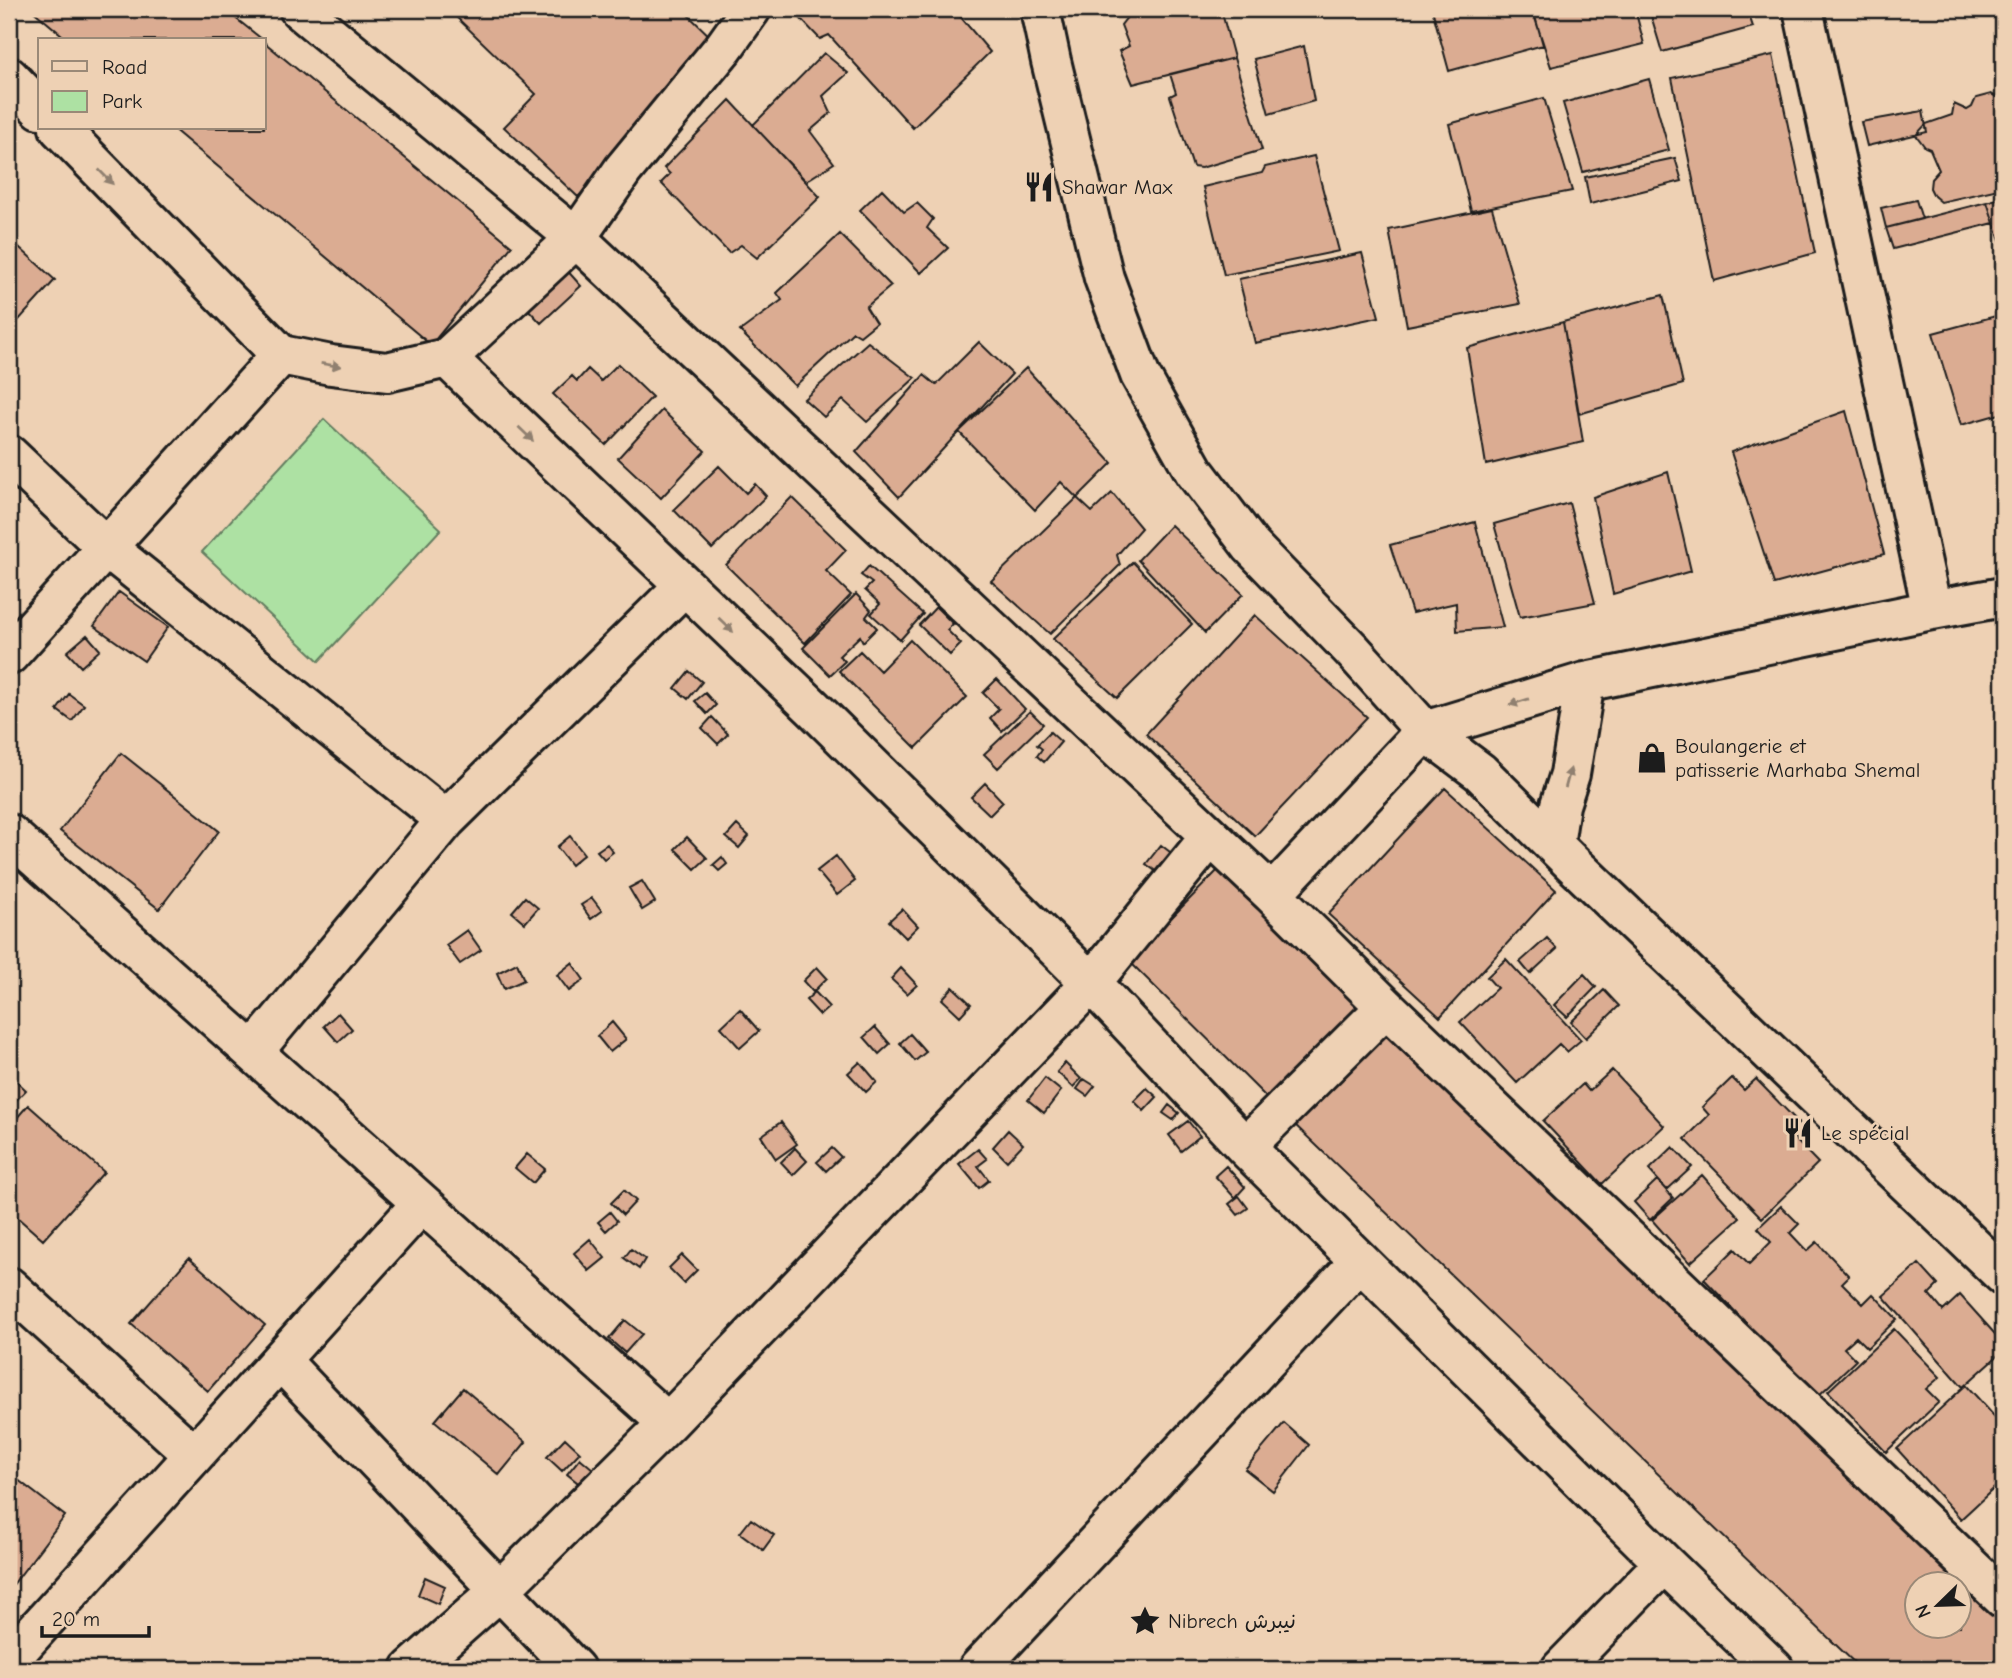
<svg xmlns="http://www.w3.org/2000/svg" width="2012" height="1678" viewBox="0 0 2012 1678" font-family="'Comic Neue','Playpen Sans Arabic',sans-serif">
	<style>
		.green { fill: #ade1a3; stroke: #647e60; stroke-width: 2 }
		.building { fill: #dbac92; stroke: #1c1c1c; stroke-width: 2; fill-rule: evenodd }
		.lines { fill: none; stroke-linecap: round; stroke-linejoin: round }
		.minor-casing { stroke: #1c1c1c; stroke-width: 44 }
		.minor { stroke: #eed1b4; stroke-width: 38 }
		.oneway { fill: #908070 }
		.labels { text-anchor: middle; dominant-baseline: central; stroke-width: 5; stroke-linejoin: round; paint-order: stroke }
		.poi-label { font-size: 21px; fill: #1c1c1c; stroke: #eed1b4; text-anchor: start }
	</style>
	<rect width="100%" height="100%" fill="#eed1b4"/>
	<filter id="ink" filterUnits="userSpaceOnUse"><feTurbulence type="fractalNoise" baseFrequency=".0143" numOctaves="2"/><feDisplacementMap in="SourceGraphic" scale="14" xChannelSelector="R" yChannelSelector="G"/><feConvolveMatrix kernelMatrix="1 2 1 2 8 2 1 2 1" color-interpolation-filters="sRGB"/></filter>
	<g filter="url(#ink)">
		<path class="green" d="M324,419L441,529L319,661L202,552Z"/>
		<path class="building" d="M31,9H224L263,40H68Z
			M448,9H682L720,46L578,197L504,127L536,94Z
			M811,9H954L990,52L913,128L829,35L820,39L799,17Z
			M1129,9H1221L1234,58L1133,84L1119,51L1129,46L1121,25L1131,12Z
			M1432,9H1533L1543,45L1449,71Z
			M1532,9H1635L1644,44L1551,67Z
			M1649,9H1747L1753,27L1662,52Z
			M264,42L512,246L431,345L172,128H264Z
			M1304,46L1314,101L1269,114L1254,59Z
			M824,53L848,73L823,96L831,113L810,131L834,163L806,181L753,125Z
			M1773,55L1815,253L1714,281L1672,78Z
			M1234,58L1262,150L1201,168L1193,167L1170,96L1176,93L1170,74Z
			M1649,79L1669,150L1583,172L1563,103Z
			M1991,94L2003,100V188L1941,202L1934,196L1930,188L1931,179L1939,170L1930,149L1925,147L1916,135L1926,124L1952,115L1954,104L1967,110L1972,107L1976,98Z
			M1544,98L1572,191L1471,211L1449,124Z
			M730,100L820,197L757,258L741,245L729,253L661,183L670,174L664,168Z
			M1923,111L1927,132L1867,146L1861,122Z
			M1314,156L1339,251L1224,275L1203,187L1262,173L1265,167Z
			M1675,158L1682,181L1590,204L1585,177Z
			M882,189L904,212L917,203L933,219L927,228L948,248L921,273L860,210Z
			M2003,197V250L1987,202Z
			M1916,200L1922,219L1886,228L1881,208Z
			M1987,202L1994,223L1893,249L1886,228Z
			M1492,208L1520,304L1407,326L1389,230Z
			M840,234L891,286L866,307L876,323L860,336L853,332L795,386L740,331L782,300L777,293Z
			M9,238L55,280L9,331Z
			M1362,253L1379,317L1255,343L1239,279Z
			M565,268L581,286L541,323L525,306Z
			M1663,295L1683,384L1579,414L1563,322Z
			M2003,314V413L1961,425L1933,333Z
			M1563,322L1583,442L1486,465L1467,348Z
			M868,342L915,378L867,422L843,400L824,417L804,399Z
			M979,342L1012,374L899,497L856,452L924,375L936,385Z
			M618,364L652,397L606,445L553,394L572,376L577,381L588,369L601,381Z
			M1026,368L1112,463L1077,498L1061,482L1035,510L959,432Z
			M662,410L705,451L661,498L618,458Z
			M1846,411L1884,554L1774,584L1731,452Z
			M719,466L746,493L755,484L766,496L712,549L674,510Z
			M1668,472L1691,571L1613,594L1593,497Z
			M1112,493L1141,528L1117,555L1120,565L1050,634L991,581L1077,498L1092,512Z
			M792,497L846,550L826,571L851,595L805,643L726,565Z
			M1569,503L1595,603L1520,617L1494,524Z
			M1475,522L1503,627L1457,631L1456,603L1412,613L1390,545Z
			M1171,525L1243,594L1205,633L1138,560Z
			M1133,562L1192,624L1117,698L1053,639Z
			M869,566L923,614L900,640L871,614L880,604L865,590L872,583L861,575Z
			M119,592L168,627L144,661L94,626Z
			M856,594L871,610L866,617L877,628L863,642L860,636L839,656L845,661L830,675L803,648Z
			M936,607L953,624L947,630L961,644L950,655L919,625Z
			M1255,615L1367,717L1255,836L1146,734Z
			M87,635L100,650L81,667L67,652Z
			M910,640L967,697L916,748L839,671L860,651L880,671Z
			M689,671L702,682L688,699L675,688Z
			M997,679L1025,709L1002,731L990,718L999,709L983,693Z
			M705,693L716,705L707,714L695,701Z
			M69,694L84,705L72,721L57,710Z
			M1030,711L1043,724L998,768L984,754Z
			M712,717L728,734L718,744L702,728Z
			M1050,732L1061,742L1044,762L1037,756L1042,749L1037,745Z
			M121,753L219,831L159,909L60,831Z
			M985,783L1003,802L990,815L971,797Z
			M1445,788L1556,890L1440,1017L1328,914Z
			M737,825L749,836L739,848L726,837Z
			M570,836L584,854L571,865L557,847Z
			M687,837L707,858L695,869L675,849Z
			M607,844L613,852L604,859L597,851Z
			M1161,845L1179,859L1165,878L1146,864Z
			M836,856L855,881L837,895L817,871Z
			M722,857L727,864L719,871L713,865Z
			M1222,866L1362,1005L1269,1100L1129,961Z
			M642,881L655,902L642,910L629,888Z
			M525,897L538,908L525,923L512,912Z
			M592,898L602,911L591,919L581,905Z
			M902,909L918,926L906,938L889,921Z
			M467,930L481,950L460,964L446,945Z
			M1547,938L1557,949L1530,974L1520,962Z
			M1506,959L1581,1040L1567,1052L1559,1044L1517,1083L1460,1022L1497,988L1487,977Z
			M517,963L524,980L504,989L497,973Z
			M572,963L584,980L569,991L557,975Z
			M817,967L827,978L813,992L803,981Z
			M901,968L917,985L907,994L891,979Z
			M1584,974L1596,987L1567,1017L1554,1005Z
			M953,987L971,1004L960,1016L942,999Z
			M1604,990L1619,1006L1586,1038L1571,1022Z
			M815,992L829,1007L820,1015L806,1000Z
			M740,1009L759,1031L740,1048L721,1027Z
			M338,1013L352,1029L338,1042L324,1026Z
			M612,1022L626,1039L610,1052L597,1036Z
			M1385,1026L2003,1621V1669H1861L1292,1122ZM1918,1584H1960V1626H1918Z
			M875,1027L890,1044L879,1054L864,1037Z
			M910,1034L926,1052L915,1061L900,1043Z
			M860,1062L877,1082L866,1092L848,1073Z
			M1065,1063L1081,1079L1073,1087L1057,1072Z
			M1612,1070L1664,1126L1602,1184L1543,1121L1583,1084L1589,1091Z
			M9,1074L26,1090L9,1108Z
			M1045,1078L1061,1091L1044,1113L1028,1100Z
			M1732,1078L1744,1090L1756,1079L1799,1123L1789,1133L1818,1163L1762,1218L1685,1139L1709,1115L1702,1107Z
			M1084,1079L1095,1086L1087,1096L1077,1089Z
			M1147,1088L1157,1097L1144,1111L1134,1101Z
			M28,1105L104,1172L43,1240L9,1210V1127Z
			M1169,1105L1179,1113L1173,1120L1163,1113Z
			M1188,1121L1200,1136L1181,1151L1169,1135Z
			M781,1122L797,1144L776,1159L761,1136Z
			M1008,1130L1023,1144L1007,1161L993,1147Z
			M1673,1147L1692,1167L1667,1190L1649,1170Z
			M795,1148L807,1161L793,1175L781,1162Z
			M832,1148L841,1157L826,1171L817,1162Z
			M978,1149L987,1159L978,1166L989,1180L979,1188L959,1164Z
			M527,1154L545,1169L533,1183L515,1168Z
			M1226,1166L1245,1187L1235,1198L1215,1176Z
			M1702,1175L1740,1218L1690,1263L1652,1220Z
			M1657,1180L1673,1198L1650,1220L1634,1202Z
			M624,1190L636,1201L623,1215L611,1203Z
			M1239,1196L1248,1208L1238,1215L1229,1204Z
			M1781,1206L1799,1224L1790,1233L1807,1251L1817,1242L1849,1276L1842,1283L1863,1304L1873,1294L1897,1319L1867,1348L1856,1337L1844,1348L1856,1360L1817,1397L1704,1279L1735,1249L1749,1264L1771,1242L1758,1228Z
			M610,1212L617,1221L606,1231L598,1222Z
			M590,1239L605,1258L589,1271L574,1253Z
			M631,1249L645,1259L639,1269L624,1258Z
			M682,1255L697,1270L684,1283L669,1268Z
			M189,1258L265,1325L208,1391L131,1324Z
			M1919,1264L1938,1285L1929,1294L1943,1311L1960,1295L2003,1343V1351L1963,1387L1883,1296Z
			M625,1320L642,1334L625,1353L609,1339Z
			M1894,1329L1940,1377L1926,1389L1939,1402L1886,1452L1828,1391Z
			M1966,1385L2003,1426V1480L1961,1519L1897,1449Z
			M463,1388L526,1442L499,1475L435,1421Z
			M1284,1423L1309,1445L1273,1491L1245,1469Z
			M565,1438L580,1452L562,1471L547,1457Z
			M580,1458L600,1475L587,1490L567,1474Z
			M9,1473L65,1516L9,1590Z
			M751,1519L774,1535L763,1550L740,1533Z
			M425,1577L445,1586L438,1604L418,1595Z"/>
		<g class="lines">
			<g class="minor-casing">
				<path id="minor" d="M299,9L576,238L1272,894L1386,1007L2003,1598
					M1040,9L1051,61L1104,278L1140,375L1194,471L1251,546L1352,650L1425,731L1480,772L1572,863L2003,1275
					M1803,9L1932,610
					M9,77L40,109
					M59,128L281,355L331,365L387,372L447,358L813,708L1091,983L1245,1147L1664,1563L1774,1669
					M447,358L576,238L623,170L724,47L751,9
					M9,455L106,547L446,820L684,586
					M9,655L281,355
					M9,834L668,1423
					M1554,845L1560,805L1570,774L1585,682
					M1272,894L1425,731L1585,682L1932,610L2003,597
					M253,1052L446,820
					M1245,1147L1386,1007
					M9,1287L194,1455
					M280,1360L575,1669
					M9,1660L422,1203
					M411,1669L499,1591L668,1423L1091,983L1210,837
					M978,1669L1360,1261
					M1561,1669L1664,1563"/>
			</g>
			<use href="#minor" class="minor"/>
		</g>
		<defs><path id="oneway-solid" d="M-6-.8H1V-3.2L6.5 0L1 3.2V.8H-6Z" transform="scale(1.75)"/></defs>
		<g class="oneway">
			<use href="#oneway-solid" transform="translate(106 177) rotate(46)"/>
			<use href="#oneway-solid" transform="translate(331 365) rotate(9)"/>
			<use href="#oneway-solid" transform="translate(526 434) rotate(44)"/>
			<use href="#oneway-solid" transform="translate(726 625) rotate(44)"/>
			<use href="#oneway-solid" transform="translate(1519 702) rotate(163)"/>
			<use href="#oneway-solid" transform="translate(1568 778) rotate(-75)"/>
		</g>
	</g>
	<defs>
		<g id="restaurant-bare" transform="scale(2.415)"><path d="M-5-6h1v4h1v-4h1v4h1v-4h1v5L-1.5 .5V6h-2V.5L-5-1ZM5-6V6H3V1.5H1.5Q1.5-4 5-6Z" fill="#1c1c1c" stroke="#eed1b4" stroke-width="2.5" paint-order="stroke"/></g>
		<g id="shop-bare" transform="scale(2.415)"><path d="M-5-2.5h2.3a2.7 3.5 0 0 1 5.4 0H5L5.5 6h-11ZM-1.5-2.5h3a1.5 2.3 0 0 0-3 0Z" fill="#1c1c1c" stroke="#eed1b4" stroke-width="2.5" paint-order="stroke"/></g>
		<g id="sight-bare" transform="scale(2.415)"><path d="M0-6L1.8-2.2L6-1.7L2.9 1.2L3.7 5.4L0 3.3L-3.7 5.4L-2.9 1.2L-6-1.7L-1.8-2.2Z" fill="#1c1c1c" stroke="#eed1b4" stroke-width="2.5" paint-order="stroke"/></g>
	</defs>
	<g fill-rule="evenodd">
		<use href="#restaurant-bare" x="1039" y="187"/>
		<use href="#shop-bare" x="1652" y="758"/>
		<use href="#restaurant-bare" x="1798" y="1133"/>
		<use href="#sight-bare" x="1145" y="1621"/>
	</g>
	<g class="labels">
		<g class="poi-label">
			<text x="1062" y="187">Shawar Max</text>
			<text x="1675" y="746">Boulangerie et<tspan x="1675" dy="24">patisserie Marhaba Shemal</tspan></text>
			<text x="1821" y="1133">Le spécial</text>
			<text x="1168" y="1621">Nibrech نيبرش</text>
		</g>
	</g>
	<rect width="2012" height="1678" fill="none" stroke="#eed1b4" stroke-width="35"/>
	<rect x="18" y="18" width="1977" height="1643" fill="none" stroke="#1c1c1c" stroke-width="2.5" filter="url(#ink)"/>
	<rect x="38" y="38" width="228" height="91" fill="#eed1b4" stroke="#9a8977" stroke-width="2"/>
	<rect x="52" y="61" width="35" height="10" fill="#eed1b4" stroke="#9a8977" stroke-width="2"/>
	<text x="102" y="74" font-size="21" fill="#1c1c1c">Road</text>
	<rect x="52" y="91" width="35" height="21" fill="#ade1a3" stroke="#9a8977" stroke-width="2"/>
	<text x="102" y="108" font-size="21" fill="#1c1c1c">Park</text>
	<g transform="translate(1938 1605) rotate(247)"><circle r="33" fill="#eed1b4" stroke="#9a8977" stroke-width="2"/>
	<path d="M0-5L12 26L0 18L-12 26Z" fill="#1c1c1c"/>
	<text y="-10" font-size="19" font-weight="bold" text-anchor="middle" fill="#1c1c1c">N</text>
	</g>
	<path d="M42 1626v10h107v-10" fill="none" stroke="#1c1c1c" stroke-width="3.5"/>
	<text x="52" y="1626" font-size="21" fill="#1c1c1c" stroke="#eed1b4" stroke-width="5" paint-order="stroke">20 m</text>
</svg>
